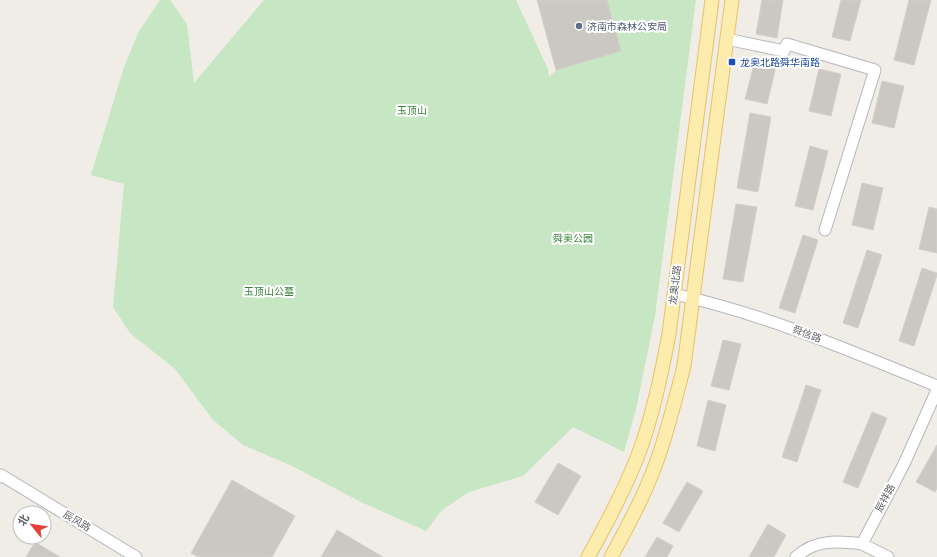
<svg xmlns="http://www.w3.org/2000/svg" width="937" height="557" viewBox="0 0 937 557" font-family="'Work Sans','Noto Sans SC',sans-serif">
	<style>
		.green { fill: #c6e6c4 }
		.building { fill: #cbc8c4; stroke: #d4cfc5 }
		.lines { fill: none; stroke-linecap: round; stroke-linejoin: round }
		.minor-casing { stroke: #b4b7bb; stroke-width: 13 }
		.major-casing { stroke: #ecc163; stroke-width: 15 }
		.minor { stroke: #fff; stroke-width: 11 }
		.major { stroke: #fcedaf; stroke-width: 13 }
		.service-dot { fill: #5c6f8a; stroke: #fff; stroke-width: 1.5 }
		.transit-dot { fill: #1a4fb4; stroke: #fff; stroke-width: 1.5 }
		.labels { text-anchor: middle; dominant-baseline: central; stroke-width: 4; stroke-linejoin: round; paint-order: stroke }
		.service-label { font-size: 10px; fill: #4e5e75; stroke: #fff; text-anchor: start }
		.transit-label { font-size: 10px; fill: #164399; stroke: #fff; text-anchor: start }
		.park-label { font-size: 10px; fill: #388339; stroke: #fff }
		.street-label { font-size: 10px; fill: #5e6266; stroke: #fff }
	</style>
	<rect width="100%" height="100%" fill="#f0ede7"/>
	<path class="green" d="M160,0H170L187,24L194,83L264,0H516L548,69L549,77L556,70L621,51L607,0H696L655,316L636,409L624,452L573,427L523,476L469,492L442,510L426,531L361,502L290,465L243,445L213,420L175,369L130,333L113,307L124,184L91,175L124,67L139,31Z"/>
	<path class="building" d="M537,0H607L621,51L556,70Z
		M762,0H783L777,38L756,34Z
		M841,0H861L850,41L832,37Z
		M909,0H931L914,65L894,60Z
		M756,57L777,62L767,104L745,99Z
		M819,69L841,74L831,116L809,111Z
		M882,81L904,86L894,128L872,123Z
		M750,113L771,117L758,192L737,188Z
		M810,146L828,151L813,210L795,206Z
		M862,183L883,188L873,230L852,225Z
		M736,204L757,207L743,282L723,279Z
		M929,207L937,209V253L919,249Z
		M803,235L818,240L795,313L779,308Z
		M867,250L882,255L858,328L843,323Z
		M922,268L937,273V275L914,346L899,341Z
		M723,340L741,344L729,390L711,386Z
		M806,385L821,390L797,462L782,457Z
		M708,400L726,405L715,451L697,446Z
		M872,412L887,418L858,488L843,482Z
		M937,445V488L935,492L916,482Z
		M558,463L581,476L558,515L535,502Z
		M232,480L295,516L272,557H198L191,553Z
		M687,482L703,491L679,532L663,523Z
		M768,524L786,535L774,557H749Z
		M337,530L383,557H321Z
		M657,537L673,546L667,557H645Z
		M35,542L60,557H26Z"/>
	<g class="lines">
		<g class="minor-casing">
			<path id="minor" d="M727,39L784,51L787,44L875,70L825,230
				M674,294C765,314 851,351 937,386
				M0,477L1,475L136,557
				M862,544L888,557
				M796,557C815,539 838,541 862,544L904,464L937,390"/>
		</g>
		<g class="major-casing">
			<path id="major" d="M588,557C606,525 623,493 637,458C652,419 661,376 669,334L712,0
				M611,557C630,522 649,487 661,449C670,421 677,393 684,366L732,0"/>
		</g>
		<use href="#minor" class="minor"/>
		<use href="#major" class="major"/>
	</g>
	<circle class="service-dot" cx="579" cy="26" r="4"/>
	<rect class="transit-dot" x="728" y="58" width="8" height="8" rx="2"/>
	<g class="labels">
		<g class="service-label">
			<text x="587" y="26">济南市森林公安局</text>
		</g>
		<g class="transit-label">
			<text x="740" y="62">龙奥北路舜华南路</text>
		</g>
		<g class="park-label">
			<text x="412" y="110">玉顶山</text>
			<text x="573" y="238">舜奥公园</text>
			<text x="269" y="291">玉顶山公墓</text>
		</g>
		<g class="street-label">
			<text transform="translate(675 285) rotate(-83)">龙奥北路</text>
			<text transform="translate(807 334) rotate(20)">舜信路</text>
			<text transform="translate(885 498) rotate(-62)">辰祥路</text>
			<text transform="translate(77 521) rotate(31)">辰风路</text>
		</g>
	</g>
	<g transform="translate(32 525) rotate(300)"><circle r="19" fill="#ffffff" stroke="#bfc0c2"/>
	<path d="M0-3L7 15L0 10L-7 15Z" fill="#e34039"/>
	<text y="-6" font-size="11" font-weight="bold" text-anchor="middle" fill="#5e6266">北</text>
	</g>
</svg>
